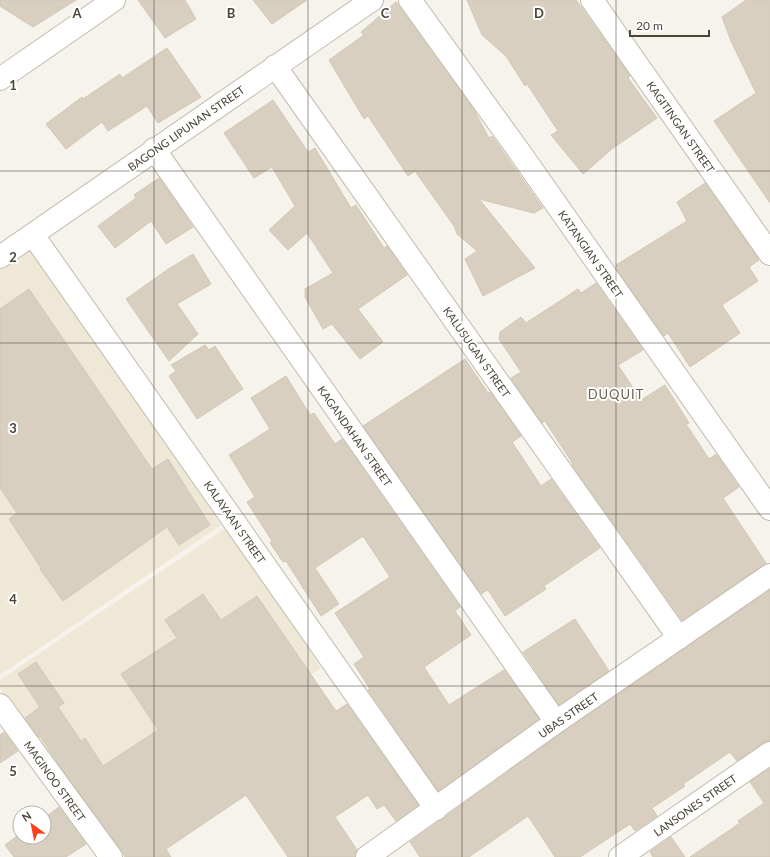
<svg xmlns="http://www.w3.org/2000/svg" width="770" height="857" viewBox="0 0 770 857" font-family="Lato,sans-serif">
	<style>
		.education { fill: #efe8d6 }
		.building { fill: #d8cfc1; stroke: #d3c7b4 }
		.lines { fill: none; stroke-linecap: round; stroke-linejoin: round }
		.minor-casing { stroke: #c2bbae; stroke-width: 24 }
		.tertiary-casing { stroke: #c2bbae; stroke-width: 24 }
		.minor { stroke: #fff; stroke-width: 22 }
		.tertiary { stroke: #fff; stroke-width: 22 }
		.grid { fill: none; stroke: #4b4439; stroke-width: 1; stroke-opacity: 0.55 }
		.labels { text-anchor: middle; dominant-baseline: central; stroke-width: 4; stroke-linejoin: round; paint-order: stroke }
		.street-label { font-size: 11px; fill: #4b4439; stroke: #fff }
		.quarter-label { font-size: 13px; letter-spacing: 1px; fill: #6e6250; stroke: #fff }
		.grid-label { font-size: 13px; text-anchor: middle; font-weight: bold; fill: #4b4439; stroke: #fff; stroke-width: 4; stroke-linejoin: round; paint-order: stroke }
	</style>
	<rect width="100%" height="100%" fill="#f6f3ec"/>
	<path class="education" d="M31,245L221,525L0,675V266Z
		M227,527L321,668L90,823L0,689V680Z"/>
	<path class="building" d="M0,0H76L33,27L0,6Z
		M138,0H185L196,19L165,38Z
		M253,0H307L272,24Z
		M467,0H576L630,76L628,78L657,118L613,148L583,174L551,135L558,131L527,84L525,86L506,56L482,35Z
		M746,0H770V203L714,121L756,93L731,41L722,17Z
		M396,2L474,110L489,138L492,136L543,208L534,213L479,199L535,268L483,296L465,259L477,251L457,234L454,226L415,171L408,176L368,116L364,119L329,60L364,35L361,32Z
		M167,48L201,97L158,123L147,106L108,131L102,122L66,149L46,124L82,97L83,99L120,74L122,78Z
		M273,100L308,152L315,148L351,208L356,205L384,248L387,246L407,275L358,309L383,342L360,359L332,324L323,329L305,297V289L333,273L307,233L288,250L269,230L295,206L272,167L254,178L224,133Z
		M159,178L193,227L166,244L151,221L115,248L98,226L136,198L134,195Z
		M705,183L759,260L749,267L758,281L722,305L740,333L690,367L668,333L664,336L617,270L618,269L616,265L687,221L677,202Z
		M193,254L211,284L177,304L198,334L169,361L126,299L167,270Z
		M596,283L643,350L618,365L641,400L665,385L689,423L686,424L709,459L716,454L739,487L723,498L766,563L682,620L572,465L573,464L545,421L542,423L511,378L521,372L499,339L500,332L521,317L526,323L578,289L581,293Z
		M29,289L152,469L168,459L210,525L179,545L167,527L63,601L40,569L41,568L9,519L17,513L0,488V309Z
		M205,345L209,350L215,346L243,389L197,419L169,376L176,371L171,365Z
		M465,359L488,393L490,392L521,436L512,442L541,486L551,479L600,548L544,586L546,589L505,616L488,590L481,594L363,426Z
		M286,376L310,415L314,413L335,444L342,439L460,607L455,611L471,635L424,667L449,705L504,670L539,719L438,791L368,690L370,689L354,664L364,657L335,613L390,577L363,536L315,568L339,604L321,616L286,561L283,562L270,543L272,541L247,502L255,497L229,455L270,429L251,398Z
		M770,590V741L763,743L737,761L730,752L683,784L685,786L652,808L657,816L635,831L630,824L580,857H555L528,816L469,857H420L410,842L563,732Z
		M203,594L221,620L257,596L336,711L347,704L418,805L396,821L384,805L377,809L368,795L335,817L357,850L355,857H288L246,795L166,849L171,857H125L121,850L66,775L40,736L39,737L25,718L40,707L18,674L36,662L64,703L58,707L81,741L85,738L103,766L158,730L121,674L177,638L165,620Z
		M575,619L609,671L559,705L523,652Z
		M4,732L18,751L0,763V735Z
		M770,768V857H690L740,823L738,821L764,803L750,782Z
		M59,807L86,844L66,857H14L5,845L20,834V837H44V818Z
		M671,837L685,857H653L650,852Z"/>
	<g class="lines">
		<g class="minor-casing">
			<path id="minor" d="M410,0L521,154L770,509
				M275,66L679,638
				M0,79L114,0
				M154,149L556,722
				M33,235L436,809
				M0,257L372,0
				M0,705L111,857
				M620,857L770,753"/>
		</g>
		<g class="tertiary-casing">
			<path id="tertiary" d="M592,0L770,254
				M367,857L556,722L770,575"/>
		</g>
		<use href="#minor" class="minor"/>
		<use href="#tertiary" class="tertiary"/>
	</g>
	<path class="grid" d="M154,0V857M308,0V857M462,0V857M616,0V857M0,171H770M0,343H770M0,514H770M0,686H770"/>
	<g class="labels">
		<g class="street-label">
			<text transform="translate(681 127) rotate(55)">KAGITINGAN STREET</text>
			<text transform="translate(186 128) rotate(-35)">BAGONG LIPUNAN STREET</text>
			<text transform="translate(591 254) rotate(55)">KATANGIAN STREET</text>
			<text transform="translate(477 352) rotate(55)">KALUSUGAN STREET</text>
			<text transform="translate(355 436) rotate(55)">KAGANDAHAN STREET</text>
			<text transform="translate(235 522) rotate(55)">KALAYAAN STREET</text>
			<text transform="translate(568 715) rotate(-35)">UBAS STREET</text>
			<text transform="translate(55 781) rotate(54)">MAGINOO STREET</text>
			<text transform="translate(695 805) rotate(-35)">LANSONES STREET</text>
		</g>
		<g class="quarter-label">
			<text x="616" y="394">DUQUIT</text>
		</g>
	</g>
	<g class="grid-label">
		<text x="77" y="18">A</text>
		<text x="231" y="18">B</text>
		<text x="385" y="18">C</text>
		<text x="539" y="18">D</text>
		<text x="13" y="90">1</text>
		<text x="13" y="262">2</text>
		<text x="13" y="433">3</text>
		<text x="13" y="604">4</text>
		<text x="13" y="776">5</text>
	</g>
	<g transform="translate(32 825) rotate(327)"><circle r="19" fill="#ffffff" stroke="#b7b4b0"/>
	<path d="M0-3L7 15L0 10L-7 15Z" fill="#fc3f1d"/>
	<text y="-6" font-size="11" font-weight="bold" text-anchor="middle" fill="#4b4439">N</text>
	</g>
	<path d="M630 30v6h79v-6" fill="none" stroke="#4b4439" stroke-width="2"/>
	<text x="636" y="30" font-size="12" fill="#4b4439" stroke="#ffffff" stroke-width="3" paint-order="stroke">20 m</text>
</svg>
